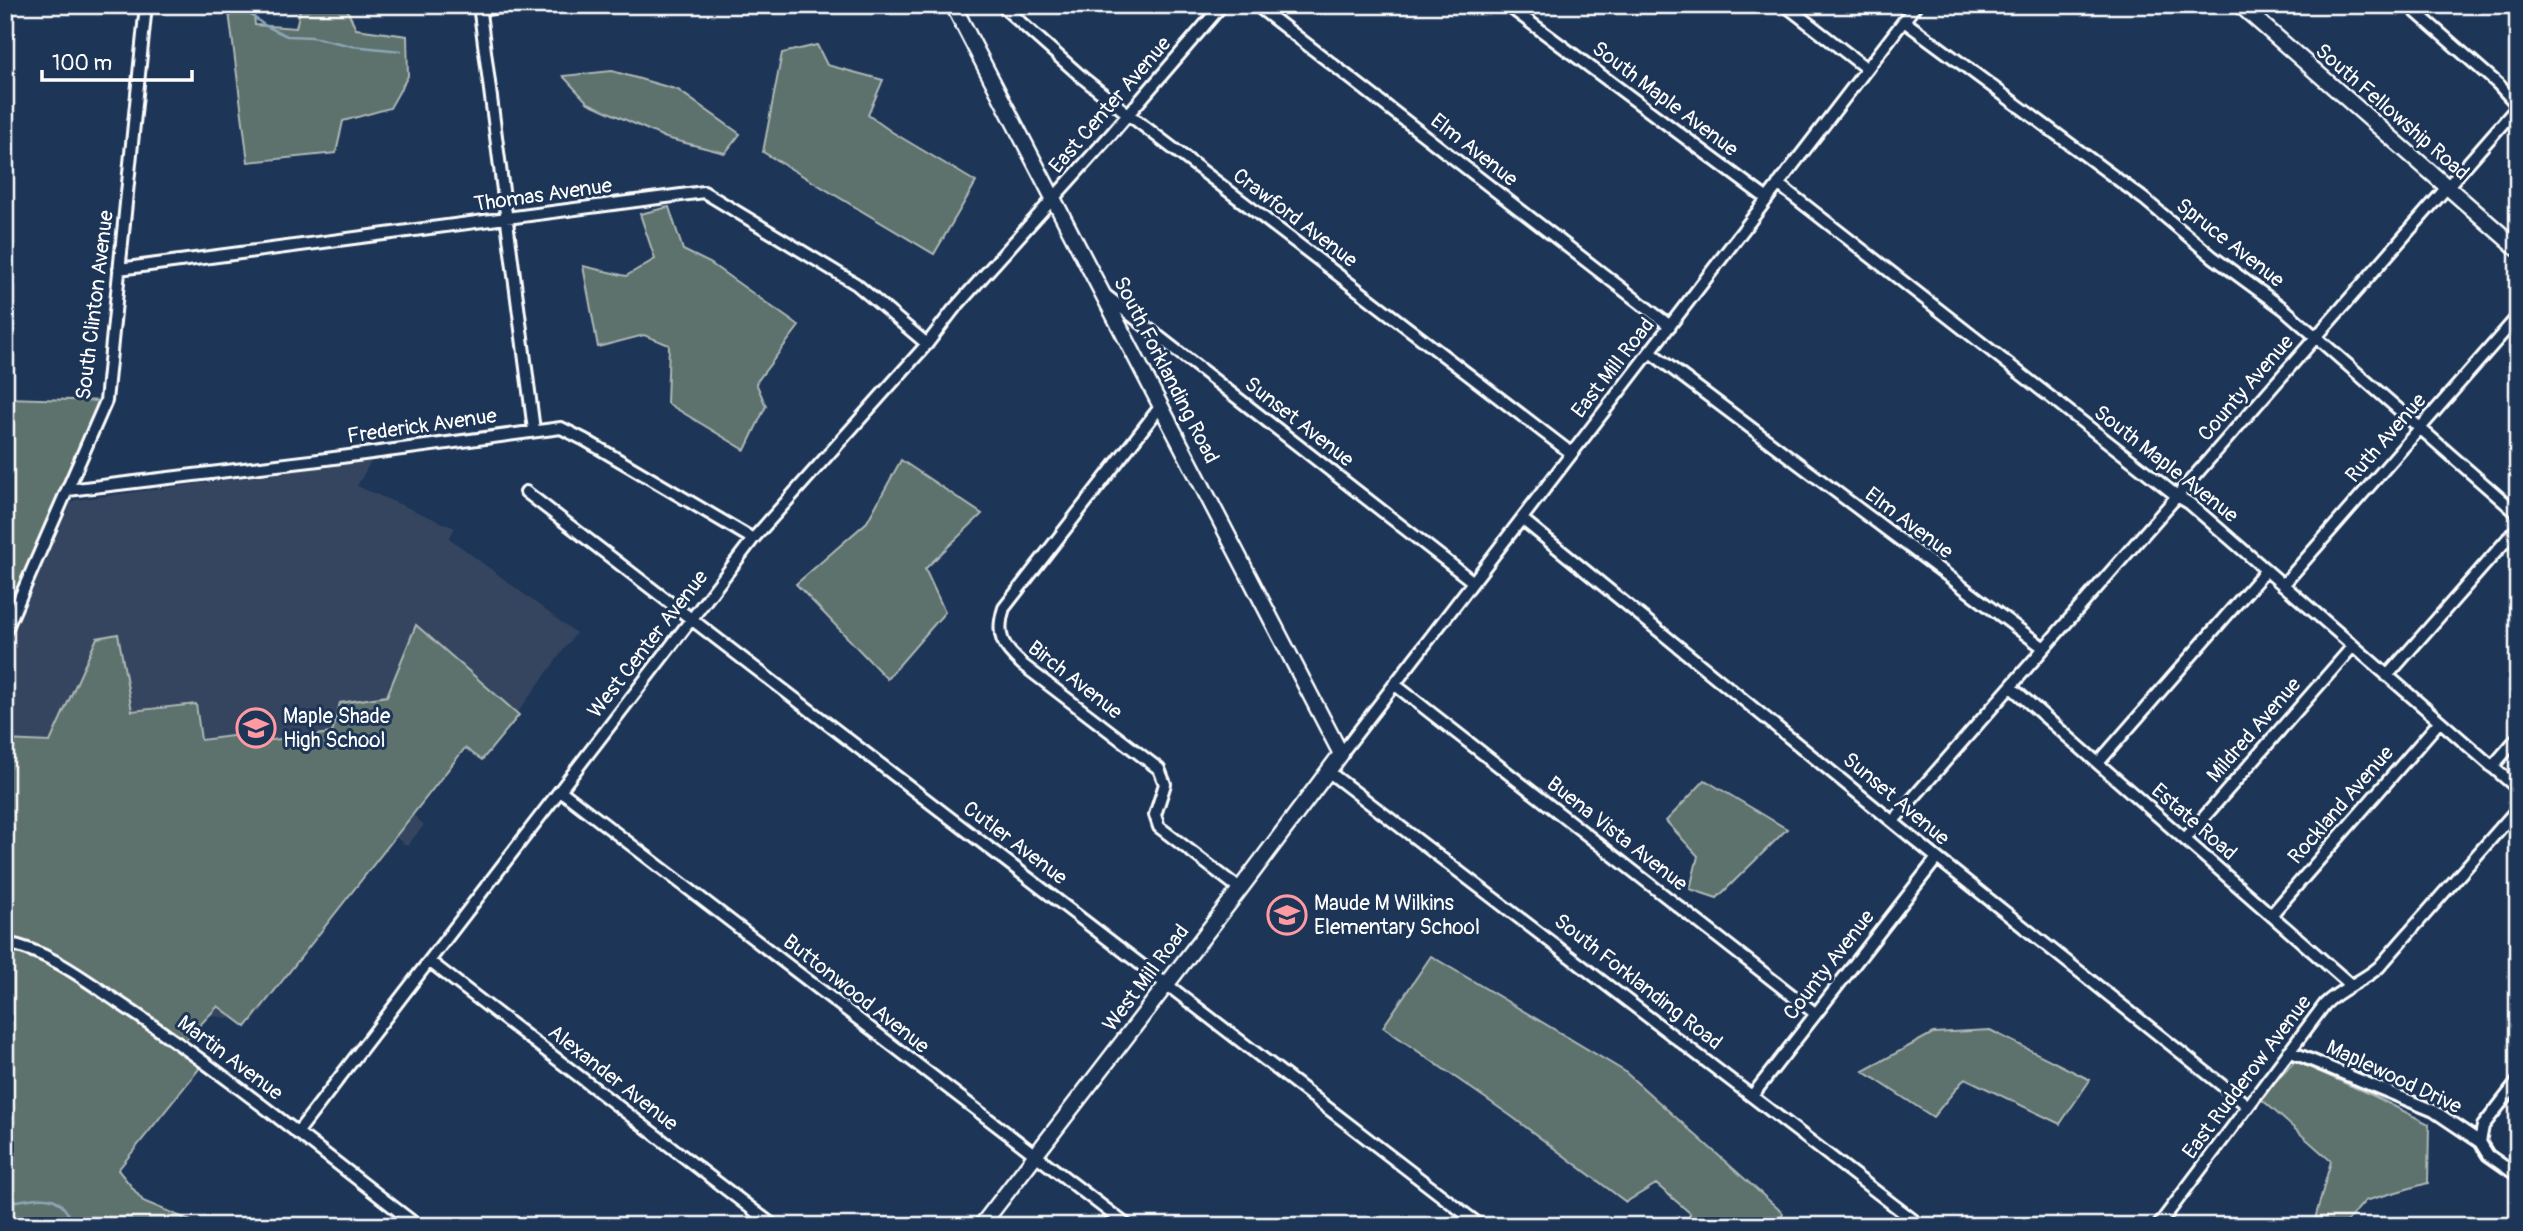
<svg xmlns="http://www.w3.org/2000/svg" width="2523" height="1231" viewBox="0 0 2523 1231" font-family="Pangolin,sans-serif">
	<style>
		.built { fill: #34455f }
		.green { fill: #5d716d; stroke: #aeb8b6; stroke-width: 2 }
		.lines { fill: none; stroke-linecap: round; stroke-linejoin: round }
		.stream { stroke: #8ca6b5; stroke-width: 2.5 }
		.minor-casing { stroke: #fff; stroke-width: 16 }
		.tertiary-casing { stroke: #fff; stroke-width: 19 }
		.minor { stroke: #1d3557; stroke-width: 10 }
		.tertiary { stroke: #1d3557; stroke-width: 14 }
		.labels { text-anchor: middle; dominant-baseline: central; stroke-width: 6; stroke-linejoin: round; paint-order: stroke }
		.street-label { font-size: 21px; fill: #fff; stroke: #1d3557 }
		.poi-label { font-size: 21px; fill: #fff; stroke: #1d3557; text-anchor: start }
	</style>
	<rect width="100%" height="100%" fill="#1d3557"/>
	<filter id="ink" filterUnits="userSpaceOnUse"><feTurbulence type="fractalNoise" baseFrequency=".0143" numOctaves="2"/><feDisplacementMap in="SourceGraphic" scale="14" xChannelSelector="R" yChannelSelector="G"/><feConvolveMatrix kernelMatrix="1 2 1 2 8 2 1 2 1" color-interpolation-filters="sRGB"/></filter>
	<g filter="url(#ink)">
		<path class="built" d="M371,461L357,486L455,528L449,538L576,633L483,760L465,746L412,814L424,825L407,846L393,835L253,1022L186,1012L54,953L5,937V649L71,503L75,500Z"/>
		<path class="green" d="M227,5H253L255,25L296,28L301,5H345L356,29L407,36L408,76L390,108L343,121L336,153L248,162L229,12Z
			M817,45L827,65L883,80L868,115L892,132L976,182L934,254L763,152L782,53Z
			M612,71L678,90L740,134L725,153L666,138L588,103L563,76Z
			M669,207L683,250L710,263L799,326L756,383L766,406L745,450L667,403L669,345L644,335L598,347L583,266L626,276L655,259L640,214Z
			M5,398L106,401L5,632Z
			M901,460L982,514L925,569L945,612L887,679L796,584L867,522Z
			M416,625L519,715L482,760L465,748L246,1027L218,1006L182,1044L202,1065L118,1170L143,1201L203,1226H5V950L43,960L46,951L5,937V740L50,742L97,638L118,634L132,711L196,704L201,740L248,734L255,742L332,733L340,703L387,696Z
			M1705,780L1787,829L1717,898L1690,889L1698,856L1666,821Z
			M1431,956L1624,1071L1783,1213L1779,1226H1688L1690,1213L1656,1184L1626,1202L1511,1116L1383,1027Z
			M1990,1030L2090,1080L2060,1124L1965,1078L1933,1117L1863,1071L1933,1033Z
			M2295,1061L2374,1096L2429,1124L2428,1183L2365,1201L2343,1226H2298L2315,1219L2331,1161L2260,1098Z"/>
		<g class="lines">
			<path class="stream" d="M238,5L264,25L287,36L312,37L352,46L401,51
				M5,1202C41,1200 57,1185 74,1226"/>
			<g class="minor-casing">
				<path id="minor" d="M479,5L534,430
					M1001,5L1083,78L1128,114L1571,453
					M1256,5L1670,326
					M1507,5L1766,198
					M1785,5L1867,69
					M2408,5L2498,84L2518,106
					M479,10L515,5
					M1904,21L2144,199L2213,257L2284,309L2518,514
					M1778,184L2177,496L2189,503L2518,789
					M119,269L704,192L856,284L927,344
					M1104,294L1472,581
					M1650,352L2044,648
					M1160,407L1004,608C995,636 1003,647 1023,665L1159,769L1165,784L1155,815L1159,827L1240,889
					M68,490L311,461L561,428L585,440L753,539
					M526,492L1481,1226
					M1522,519L1937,858L2248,1106
					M2283,585L2518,316
					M5,632L106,401L146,5
					M2387,676L2518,527
					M1394,684L1816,1014
					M2011,687L2351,985
					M1341,754L1916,5
					M2098,763L2266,570
					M2492,767L2518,737
					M1329,772L1921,1226
					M561,791L1128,1226
					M1893,821L2518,106
					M2185,839L2353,646
					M2271,915L2440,721
					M5,943C47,950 84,979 118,1002C222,1071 319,1150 418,1226
					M429,961L774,1226
					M2289,1051L2434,1111L2480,1142
					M2518,1081L2483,1126L2480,1142L2488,1155L2518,1176
					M1752,1096L1937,858
					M297,1133L753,539L927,344L953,310L1113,132L1222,5
					M2158,1226L2325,1004C2341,988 2362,982 2379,967L2518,808"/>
			</g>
			<g class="tertiary-casing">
				<path id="tertiary" d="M953,5L1341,754L1240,889L981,1226
					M2240,5L2518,249"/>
			</g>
			<use href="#minor" class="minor"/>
			<use href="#tertiary" class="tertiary"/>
		</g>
	</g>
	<defs>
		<g id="school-ring" transform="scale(2.0125)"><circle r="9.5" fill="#1d3557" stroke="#ff9aa2" stroke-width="1.5"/><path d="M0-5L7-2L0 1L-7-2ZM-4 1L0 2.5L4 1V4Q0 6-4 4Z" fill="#ff9aa2"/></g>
	</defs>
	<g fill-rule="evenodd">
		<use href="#school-ring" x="256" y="728"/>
		<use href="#school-ring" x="1287" y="915"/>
	</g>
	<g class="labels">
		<g class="street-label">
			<text transform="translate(1665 99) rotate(37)">South Maple Avenue</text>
			<text transform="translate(1110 105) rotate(-49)">East Center Avenue</text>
			<text transform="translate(2392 112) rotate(41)">South Fellowship Road</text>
			<text transform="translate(1474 150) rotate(38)">Elm Avenue</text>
			<text transform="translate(543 195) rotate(-8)">Thomas Avenue</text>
			<text transform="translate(1295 218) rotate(37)">Crawford Avenue</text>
			<text transform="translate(2230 243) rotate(38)">Spruce Avenue</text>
			<text transform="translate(95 305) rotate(-83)">South Clinton Avenue</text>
			<text transform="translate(1613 368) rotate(-52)">East Mill Road</text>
			<text transform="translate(1166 370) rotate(63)">South Forklanding Road</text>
			<text transform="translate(2246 388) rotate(-49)">County Avenue</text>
			<text transform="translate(1299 422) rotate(38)">Sunset Avenue</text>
			<text transform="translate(422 426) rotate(-8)">Frederick Avenue</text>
			<text transform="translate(2386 438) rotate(-49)">Ruth Avenue</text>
			<text transform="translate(2166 464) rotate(38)">South Maple Avenue</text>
			<text transform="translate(1909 523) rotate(37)">Elm Avenue</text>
			<text transform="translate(648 644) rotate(-52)">West Center Avenue</text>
			<text transform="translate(1075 680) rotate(38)">Birch Avenue</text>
			<text transform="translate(2254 730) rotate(-49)">Mildred Avenue</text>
			<text transform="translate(1896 799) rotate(40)">Sunset Avenue</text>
			<text transform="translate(2341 805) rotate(-49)">Rockland Avenue</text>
			<text transform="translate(2194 822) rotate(41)">Estate Road</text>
			<text transform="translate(1617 834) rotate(38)">Buena Vista Avenue</text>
			<text transform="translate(1015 843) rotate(37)">Cutler Avenue</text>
			<text transform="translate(1829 965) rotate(-52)">County Avenue</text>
			<text transform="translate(1146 978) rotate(-53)">West Mill Road</text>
			<text transform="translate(1638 982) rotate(38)">South Forklanding Road</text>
			<text transform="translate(856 994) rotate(38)">Buttonwood Avenue</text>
			<text transform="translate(230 1058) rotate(37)">Martin Avenue</text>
			<text transform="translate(2247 1077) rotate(-53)">East Rudderow Avenue</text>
			<text transform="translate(2394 1077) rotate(25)">Maplewood Drive</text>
			<text transform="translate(613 1078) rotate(38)">Alexander Avenue</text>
		</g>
		<g class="poi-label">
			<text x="283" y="716">Maple Shade<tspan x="283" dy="24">High School</tspan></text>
			<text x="1314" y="903">Maude M Wilkins<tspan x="1314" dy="24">Elementary School</tspan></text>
		</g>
	</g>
	<rect width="2523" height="1231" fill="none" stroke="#1d3557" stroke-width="28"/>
	<rect x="14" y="14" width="2495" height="1203" fill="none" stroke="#fff" stroke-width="2.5" filter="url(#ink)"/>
	<path d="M42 70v10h150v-10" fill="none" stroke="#ffffff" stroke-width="3.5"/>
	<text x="52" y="70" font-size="21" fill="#ffffff" stroke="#1d3557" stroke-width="5" paint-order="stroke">100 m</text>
</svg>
